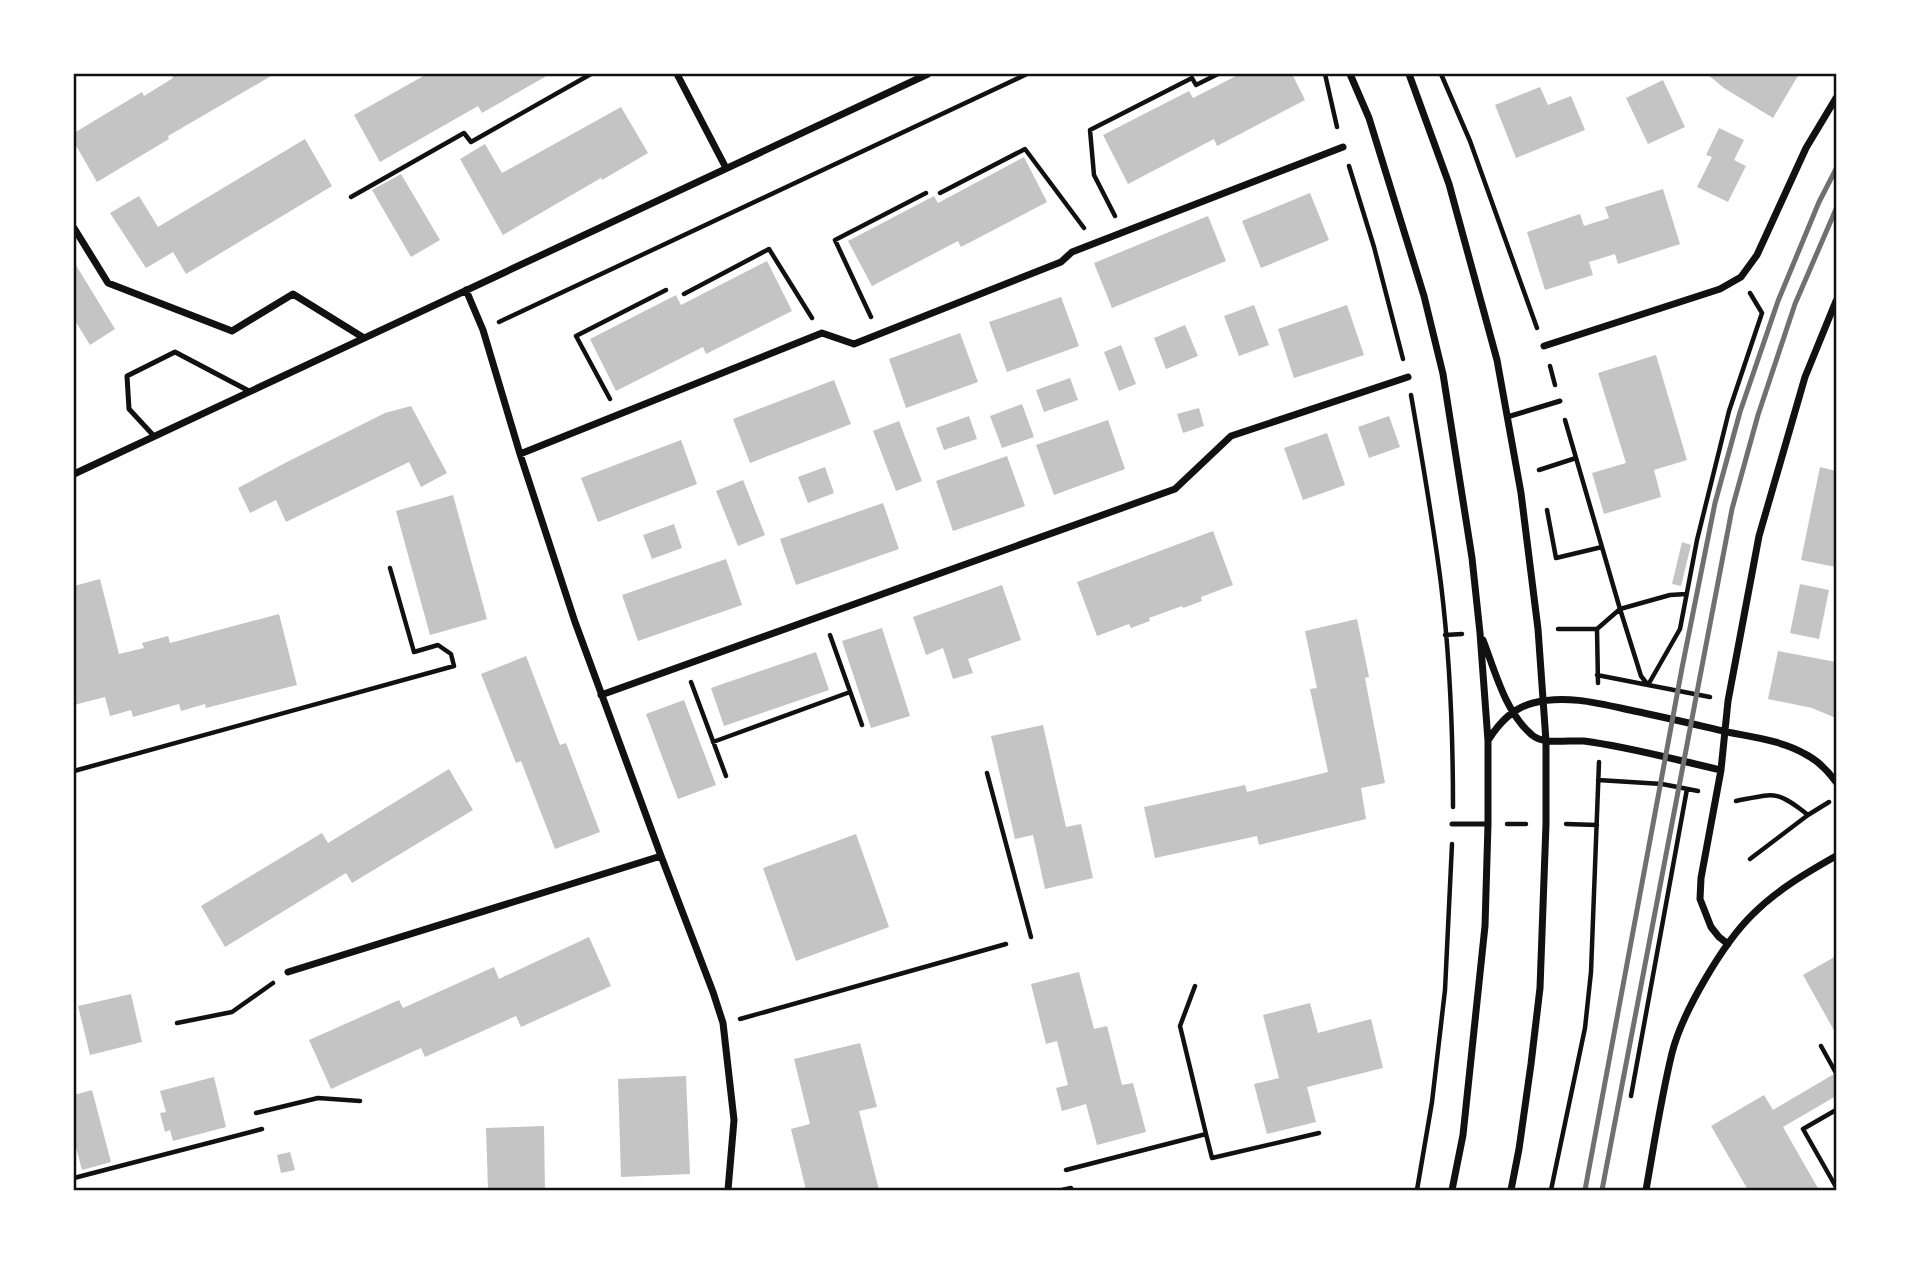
<svg xmlns="http://www.w3.org/2000/svg" width="1910" height="1264" viewBox="0 0 1910 1264" font-family="'Fira Sans Condensed',sans-serif">
	<style>
		.building { fill: #c4c4c4 }
		.lines { fill: none; stroke-linecap: round; stroke-linejoin: round }
		.path { stroke: #111; stroke-width: 4.5 }
		.service { stroke: #111; stroke-width: 5 }
		.minor { stroke: #111; stroke-width: 7 }
		.rail { stroke: #707070; stroke-width: 5 }
		.neatline { fill: none; stroke: #111; stroke-width: 2.5 }
	</style>
	<rect width="100%" height="100%" fill="#fff"/>
	<path class="building" d="M171,74H269L271,76L168,136L169,139L97,182L74,142V133L142,92L144,96L173,78Z
		M427,74H550L482,113L478,106L380,162L354,115Z
		M1240,74H1292L1305,100L1217,146L1214,139L1128,184L1103,135L1189,91L1193,98Z
		M1707,74H1799L1773,118L1724,88Z
		M1663,80L1685,127L1648,144L1626,98Z
		M1540,87L1548,105L1571,96L1585,130L1516,158L1495,105Z
		M621,107L648,153L602,180L601,178L503,235L460,159L485,144L502,173Z
		M1719,128L1744,140L1734,160L1746,166L1728,202L1697,187L1712,157L1706,155Z
		M305,139L332,186L186,274L173,252L146,268L110,213L139,196L158,227Z
		M1024,157L1047,202L961,247L958,241L872,286L848,241L934,196L938,203Z
		M401,174L440,240L411,257L372,190Z
		M1663,189L1680,244L1618,264L1615,254L1589,262L1593,275L1545,290L1527,232L1580,214L1584,226L1609,218L1605,207Z
		M1310,193L1329,240L1261,268L1242,221Z
		M1208,216L1226,261L1112,308L1094,263Z
		M767,261L792,311L706,354L703,347L616,391L590,339L676,295L681,305Z
		M74,262L115,329L90,345L74,319Z
		M1061,297L1079,346L1007,372L989,322Z
		M1254,305L1269,345L1239,356L1224,316Z
		M1347,305L1364,355L1294,378L1278,329Z
		M1185,325L1198,356L1166,369L1154,338Z
		M960,333L978,382L906,408L889,359Z
		M1121,345L1136,384L1119,391L1104,352Z
		M1656,355L1687,460L1654,470L1661,497L1604,514L1592,473L1626,463L1598,373Z
		M1070,378L1078,400L1044,412L1036,390Z
		M834,380L851,424L750,463L733,419Z
		M1022,404L1034,437L1002,448L990,416Z
		M411,406L447,473L421,487L409,462L286,522L276,500L250,513L238,488L287,462L385,413Z
		M1199,408L1204,426L1183,433L1177,414Z
		M969,416L977,439L944,450L936,428Z
		M1389,416L1400,447L1369,458L1358,427Z
		M1108,420L1125,469L1054,495L1036,445Z
		M899,421L922,481L896,491L873,431Z
		M1327,433L1345,485L1303,500L1284,448Z
		M681,440L697,484L598,522L581,478Z
		M1007,456L1025,506L953,531L936,481Z
		M825,467L834,493L808,503L798,477Z
		M1820,467L1836,471V567L1801,560Z
		M743,480L765,535L738,546L716,491Z
		M453,495L487,619L430,635L396,511Z
		M883,503L899,549L796,585L780,539Z
		M674,524L682,548L652,559L643,535Z
		M1213,531L1233,585L1201,597L1202,601L1183,608L1182,606L1149,618L1150,621L1131,628L1129,624L1097,636L1077,582Z
		M1682,542L1691,545L1681,586L1672,584Z
		M726,559L742,605L638,641L622,595Z
		M100,579L119,654L144,648L142,643L168,636L170,643L279,614L297,685L206,708L205,704L181,711L179,704L133,717L131,710L110,716L105,697L74,705V586Z
		M1800,584L1829,590L1819,639L1790,633Z
		M1002,585L1021,640L968,659L973,673L953,679L943,648L926,655L913,617Z
		M1357,619L1369,677L1365,678L1385,783L1361,788L1366,819L1259,845L1257,836L1155,858L1144,807L1245,785L1247,792L1328,772L1310,689L1317,688L1305,631Z
		M882,628L910,716L871,728L842,641Z
		M1778,651L1836,662V718L1812,708L1768,699Z
		M816,652L829,690L724,726L711,688Z
		M526,656L560,745L566,743L600,832L555,849L521,761L516,763L481,674Z
		M684,700L716,785L678,799L646,714Z
		M1043,725L1066,827L1081,824L1093,878L1045,889L1033,835L1015,839L991,736Z
		M449,769L473,810L352,883L346,873L225,947L201,906L322,833L328,843Z
		M856,834L889,927L796,961L763,868Z
		M589,937L611,986L521,1027L516,1016L425,1057L421,1048L331,1089L309,1040L399,1000L403,1008L494,967L499,979Z
		M1836,956V1034L1803,975Z
		M1079,972L1094,1029L1107,1026L1122,1085L1133,1083L1146,1132L1097,1145L1086,1104L1062,1111L1056,1088L1068,1085L1057,1041L1046,1044L1031,984Z
		M131,994L142,1042L90,1055L78,1006Z
		M1310,1003L1318,1033L1371,1019L1383,1068L1307,1087L1316,1122L1267,1134L1254,1084L1279,1078L1263,1015Z
		M860,1043L877,1107L859,1111L879,1190H806L791,1129L810,1124L794,1059Z
		M1834,1074L1836,1079V1096L1783,1127L1819,1190H1748L1711,1126L1764,1095L1773,1110Z
		M686,1076L690,1174L621,1177L618,1079Z
		M214,1077L226,1127L173,1141L170,1130L165,1132L160,1113L166,1112L160,1091Z
		M92,1090L111,1162L82,1170L74,1140V1095Z
		M544,1126L545,1190H488L486,1128Z
		M290,1152L295,1170L281,1173L277,1155Z"/>
	<g class="lines">
		<path class="path" d="M1325,74L1337,127
			M1441,74L1470,141L1537,328
			M1349,166L1374,247L1403,359
			M940,193L1025,149L1084,228
			M351,197L464,133L471,142L591,74
			M1115,216L1094,175L1090,130L1192,78L1196,85L1218,74
			M684,294L769,249L812,318
			M871,317L835,240L926,193
			M499,322L1027,74
			M1550,366L1555,385
			M1411,395C1422,458 1433,521 1441,584C1450,658 1453,733 1453,807
			M610,399L576,336L666,290
			M1565,420L1620,609L1597,629L1598,683
			M1539,470L1576,458
			M1547,510L1556,558L1602,547
			M1686,594L1670,595L1620,609L1641,676L1648,685L1710,697
			M1558,629H1597
			M830,635L862,725
			M1445,635L1462,634
			M1597,675L1648,685L1680,629L1697,540L1729,411L1762,313L1750,293
			M691,682L726,776
			M713,742L850,692
			M74,771L454,666L451,654L438,645L414,652L390,568
			M987,773L1031,937
			M1598,780L1662,784L1698,791
			M1736,801C1776,793 1776,790 1808,815L1829,802
			M1507,824H1526
			M1566,824L1597,825
			M1750,859L1808,815
			M1195,986L1180,1026L1206,1134
			M740,1019L1006,944
			M177,1023L232,1012L273,983
			M1821,1046L1836,1073
			M1631,1096L1687,789
			M1836,1110L1803,1129L1836,1187
			M256,1113L318,1098L360,1101
			M1066,1170L1206,1134L1212,1158L1319,1133
			M74,1178L262,1129
			M1062,1190L1071,1188
			M1417,1190L1432,1102L1445,990L1452,844
			M1551,1190L1585,1028L1591,972L1599,762"/>
		<path class="service" d="M1507,417L1560,401
			M154,436L129,409L127,376L175,352L249,391
			M1452,824H1488"/>
		<path class="minor" d="M677,74L726,168
			M1350,74L1369,118L1424,296L1443,374L1472,558L1480,633L1488,741V824L1485,926L1463,1135L1452,1190
			M1409,74L1449,184L1497,360L1521,493L1538,629L1546,741V824L1540,988L1531,1064L1519,1149L1511,1190
			M74,228L108,283L232,331L293,294L364,338
			M466,290L483,330L520,454L575,622L661,856L713,992L723,1023L734,1120L728,1190
			M1544,346L1720,289L1741,277L1757,255L1806,148L1836,98
			M520,454L822,333L854,344L1061,262L1072,252L1343,147
			M74,474L928,74
			M1483,640C1495,671 1505,712 1532,735C1543,745 1568,740 1584,741C1630,747 1676,760 1721,770
			M601,695L1175,489L1231,436L1408,377
			M1489,739C1500,722 1513,708 1533,703C1566,694 1602,704 1634,711C1664,717 1693,724 1723,731C1750,737 1781,740 1805,754C1819,761 1828,771 1836,782
			M1728,944L1719,937L1711,927L1700,899L1701,878L1721,770L1728,701L1759,536L1805,377L1836,301
			M288,972L661,856
			M1646,1190C1654,1145 1661,1098 1672,1053C1682,1013 1723,943 1753,914C1777,890 1806,873 1836,856"/>
		<path class="rail" d="M1585,1190L1682,668L1715,503L1740,412L1778,301L1819,202L1836,169
			M1602,1190L1732,509L1758,415L1795,304L1836,209"/>
	</g>
	<rect width="1910" height="1264" fill="none" stroke="#ffffff" stroke-width="150"/>
	<rect x="75" y="75" width="1760" height="1114" class="neatline"/>
</svg>
